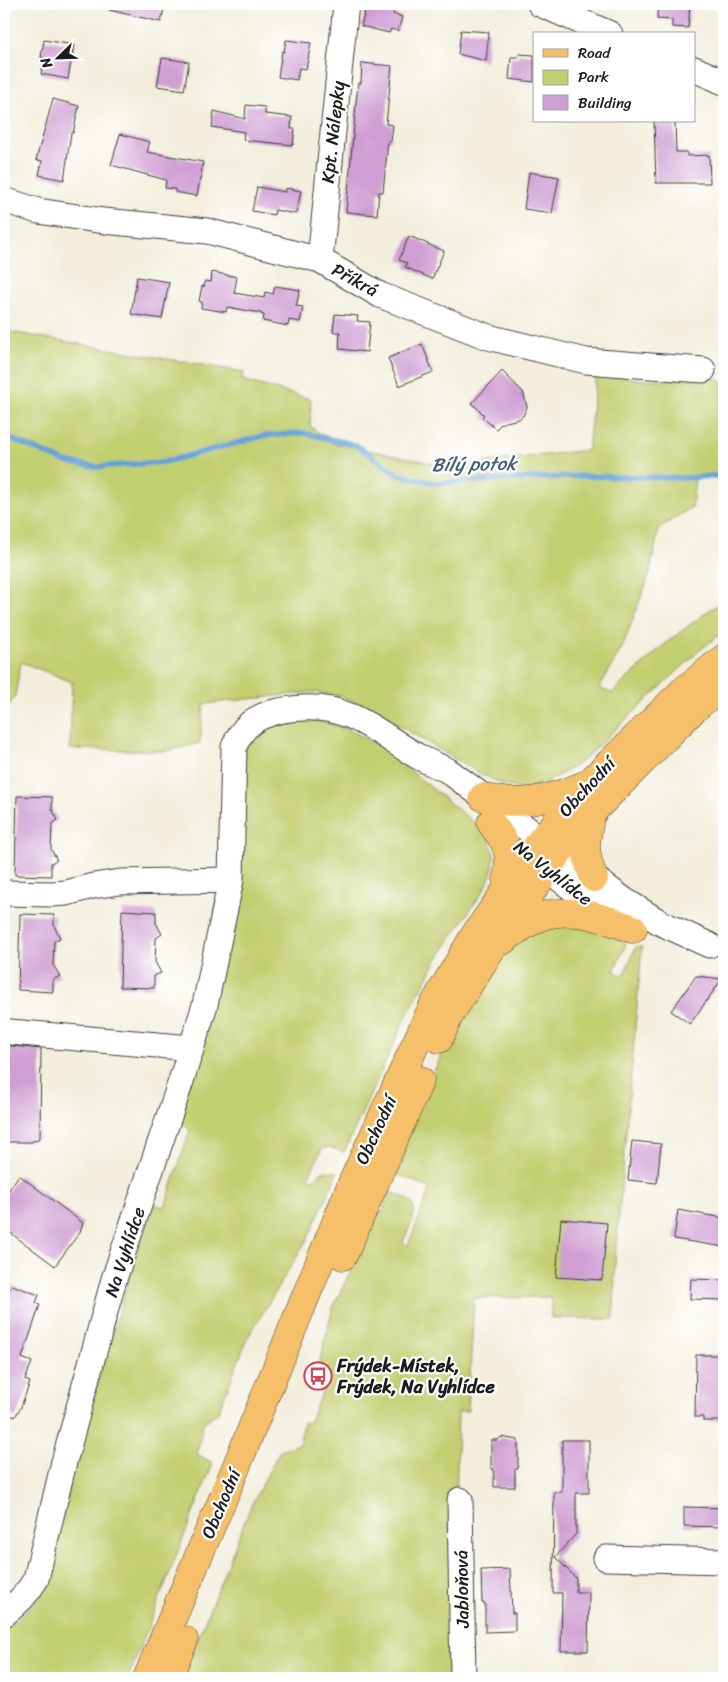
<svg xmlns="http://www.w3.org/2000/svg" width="728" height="1682" viewBox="0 0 728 1682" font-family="Sriracha,sans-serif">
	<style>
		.green { fill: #c2cf71; stroke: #6f7646 }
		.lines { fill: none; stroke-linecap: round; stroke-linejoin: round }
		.stream { stroke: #65a1d5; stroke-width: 5.5 }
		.building { fill: #cf9fd3 }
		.minor-casing { stroke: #3c3c39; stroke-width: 27 }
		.major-casing { stroke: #3c3c39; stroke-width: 29 }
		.minor { stroke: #fff; stroke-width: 25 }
		.major { stroke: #f6c06b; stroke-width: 28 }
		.labels { text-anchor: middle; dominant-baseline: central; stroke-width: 4.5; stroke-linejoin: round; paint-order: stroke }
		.street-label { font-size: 18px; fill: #1c1c1c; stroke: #fff }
		.poi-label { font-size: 18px; font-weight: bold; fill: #1c1c1c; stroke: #fff; text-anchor: start }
		.water-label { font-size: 19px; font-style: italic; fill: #405e78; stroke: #fff }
	</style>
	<rect width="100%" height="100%" fill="#fff"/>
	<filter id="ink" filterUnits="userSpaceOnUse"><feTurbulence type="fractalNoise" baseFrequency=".02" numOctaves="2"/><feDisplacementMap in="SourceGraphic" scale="10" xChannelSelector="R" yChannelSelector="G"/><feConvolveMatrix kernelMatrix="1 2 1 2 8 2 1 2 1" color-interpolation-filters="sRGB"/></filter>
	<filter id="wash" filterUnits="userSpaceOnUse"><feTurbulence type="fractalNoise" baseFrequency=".0096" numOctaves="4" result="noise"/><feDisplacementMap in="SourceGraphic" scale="20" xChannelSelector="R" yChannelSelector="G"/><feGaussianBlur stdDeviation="1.12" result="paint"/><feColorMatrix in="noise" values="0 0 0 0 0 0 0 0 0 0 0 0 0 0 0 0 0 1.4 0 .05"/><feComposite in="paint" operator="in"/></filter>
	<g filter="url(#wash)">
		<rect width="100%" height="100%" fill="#f2eedb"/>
		<path class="green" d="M4,331L244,372L242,380L311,399L310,426L332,443L448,466L588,450L596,373L644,380L717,378L724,384V477L695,479L692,507L659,528L650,573L622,648L599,688L612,693L666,643L724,599V631L700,650L581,762L549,781L523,790L502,784L479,773L368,707L340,696L312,692L204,704L200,743L168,751L70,749L72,682L21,662L15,696L6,710L4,708Z
			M319,721L344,727L380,746L488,834L494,854L493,868L487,885L438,958L407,1015L344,1152L329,1147L322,1149L308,1178L315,1179L322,1171L338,1172L308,1238L248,1337L218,1412L203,1423L197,1454L213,1463L128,1678H4V1629L13,1624L34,1602L94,1393L150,1209L155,1205L165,1207L190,1130L181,1123L180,1117L243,752C262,723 288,722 319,721Z
			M568,918L626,939L625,947L614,971L623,976L636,947H642L615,1260L614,1319L551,1318V1297L474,1298L468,1411L458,1412L453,1678H182L251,1506L279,1452L300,1443L303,1422L309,1423L330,1373L318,1368L333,1307L379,1213H382L390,1192C396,1194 404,1197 409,1200C421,1209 407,1232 403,1242L408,1246L430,1188L397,1174L405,1154L403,1153L418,1104L463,1012L490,968L517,939Z"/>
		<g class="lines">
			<path class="stream" d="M4,436L66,462L96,467L164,462L263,436L304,433L356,445L399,475L435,483L583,476L686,478L724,475"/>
		</g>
		<g id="blocks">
			<path class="building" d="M109,4H165L161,22L109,10Z
				M367,4H396L393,14L402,17L398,31L391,29L389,33L361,26Z
				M658,4H690L688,28L672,27V20L657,19Z
				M461,30L489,32L486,61L458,54Z
				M44,40L74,45L68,79L41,74L44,58L41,57Z
				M286,40L311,43L306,69L299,68L297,80L278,77L282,51L284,52Z
				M519,54L534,55V82L509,79L511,57H518Z
				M162,58L189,62L184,90L157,86Z
				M362,63L392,66L386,124L393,125L391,141H388L383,192H379L377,215L346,212L358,83H361Z
				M53,99L79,106L73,133H71L64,180L39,175L42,161L36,160Z
				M246,105L265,107V114L292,117L291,129H295L293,145L243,140L244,132L212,127L214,111L245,119Z
				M654,121H675L676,152H687V156L709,155L710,183H656Z
				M120,134L150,142L147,152L203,162L197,196L175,192V189L165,188L166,180L111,165Z
				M529,172L559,177L552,213L524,209Z
				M257,187L285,192V188L301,191L296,214L275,210L274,215L252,211Z
				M409,236L444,251L432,279L405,267L407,263L399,260Z
				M212,272L237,277L234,293L264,298L265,292L273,294L275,286L300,290L296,306L303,307L300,322L289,320L288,326L263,321L264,315L261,314V313L227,307L226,312L201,308L202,302L199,301L202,286L204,287L205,281L211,282Z
				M137,277L169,282L162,319L131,314Z
				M335,314L358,316L357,321L370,322L367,352L339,349L340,332H333Z
				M422,344L433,372L399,386L388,358Z
				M502,371L523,392L527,407L523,416L519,419L502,423L496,429L482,417L484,415L472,403Z
				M17,796L52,797V809L58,820L52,824L51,849L57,860L51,863V876L15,875Z
				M122,910L156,912V923L162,934L156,938L155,962L161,973L154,976V988L120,987Z
				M20,914L54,915V926L60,938L54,941L53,965L60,976L53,980V992L18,990Z
				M696,976L722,979L690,1024L671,1011Z
				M4,1045L41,1049L40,1138L31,1142H4Z
				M632,1141L661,1144L657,1183L628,1180Z
				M19,1175L83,1223L80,1232L55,1266L4,1228V1197Z
				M678,1210L724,1218V1247L674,1239Z
				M561,1219L607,1223L602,1280L556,1277Z
				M691,1279L724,1280V1300L690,1299Z
				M12,1285L39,1295L36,1303L40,1305L22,1358L32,1362L25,1380L30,1382L21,1407L15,1417L4,1412V1297L7,1288L10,1289Z
				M696,1355H724V1421H703V1417H695Z
				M501,1437L518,1440V1469H515V1487H494V1469H491V1440H498Z
				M562,1440H589V1493H576V1534L555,1557L576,1578V1592H589L588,1651H561L562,1593H553L554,1492H562Z
				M684,1507L724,1508V1527L684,1526Z
				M510,1569L512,1613H515V1631L485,1632V1603H482L481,1570Z"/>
		</g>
	</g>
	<g filter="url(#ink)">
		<use href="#blocks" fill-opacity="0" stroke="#3c3c39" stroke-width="1"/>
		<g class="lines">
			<g class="minor-casing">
				<path id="minor" d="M540,4L610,34
					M694,69L724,82
					M4,200L38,211L104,221L207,231L320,260L380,295L488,337L586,361L703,370
					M320,260L346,4
					M532,857L593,905L617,919
					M4,893L52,894L66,893L93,886L120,882L231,880
					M10,1032L191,1048
					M460,1500L463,1678
					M606,1558L724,1561
					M4,1614C18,1604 27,1594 36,1579L64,1462L114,1279L180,1084L205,1005L231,880L234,747C242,727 254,717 275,712C284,709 293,709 302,708C353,705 378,734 419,757C428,762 438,766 447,770L624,900L661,923L709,945"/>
			</g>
			<g class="major-casing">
				<path id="major" d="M483,797C520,808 550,799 585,785
					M591,814C585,842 583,852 594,878
					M491,823C513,851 510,854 506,888
					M502,941C515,932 530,920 546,915C576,907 605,919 633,929
					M439,1039L449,1016L492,948L559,852L592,812L693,710L724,684
					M343,1256L420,1080
					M147,1678L232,1477L352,1183L433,1006L474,936L542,839L587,785L682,692L724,658
					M168,1678L184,1640"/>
			</g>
			<use href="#minor" class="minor"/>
			<use href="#major" class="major"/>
		</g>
	</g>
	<defs>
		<g id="bus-ring" transform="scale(1.4375)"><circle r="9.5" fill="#fff" stroke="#d1495b" stroke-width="1.5"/><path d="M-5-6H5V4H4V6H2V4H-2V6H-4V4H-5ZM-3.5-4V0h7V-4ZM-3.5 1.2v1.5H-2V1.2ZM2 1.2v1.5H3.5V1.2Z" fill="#d1495b"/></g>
	</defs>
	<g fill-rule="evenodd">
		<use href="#bus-ring" x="318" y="1376"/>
	</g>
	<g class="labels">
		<g class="street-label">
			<text transform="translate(333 132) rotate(-84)">Kpt. Nálepky</text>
			<text transform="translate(355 280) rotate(29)">Příkrá</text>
			<text transform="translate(587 787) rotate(-47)">Obchodní</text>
			<text transform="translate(553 873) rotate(38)">Na Vyhlídce</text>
			<text transform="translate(376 1130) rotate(-65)">Obchodní</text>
			<text transform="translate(125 1252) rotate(-72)">Na Vyhlídce</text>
			<text transform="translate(221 1504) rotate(-67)">Obchodní</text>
			<text transform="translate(462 1589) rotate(-91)">Jabloňová</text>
		</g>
		<g class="poi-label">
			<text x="337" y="1366">Frýdek-Místek,<tspan x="337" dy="21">Frýdek, Na Vyhlídce</tspan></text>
		</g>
		<g class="water-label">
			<text transform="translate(474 464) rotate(-1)">Bílý potok</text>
		</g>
	</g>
	<rect width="728" height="1682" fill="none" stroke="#fff" stroke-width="20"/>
	<rect x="533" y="32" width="162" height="90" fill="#ffffff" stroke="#a4a4a4"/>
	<rect x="543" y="49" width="25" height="8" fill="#f6c06b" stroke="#a4a4a4"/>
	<text x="578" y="58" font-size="15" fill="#1c1c1c">Road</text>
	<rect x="543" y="70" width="25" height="15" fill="#c2cf71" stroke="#a4a4a4"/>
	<text x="578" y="82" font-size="15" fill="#1c1c1c">Park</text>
	<rect x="543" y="95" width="25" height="15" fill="#cf9fd3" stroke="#a4a4a4"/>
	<text x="578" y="108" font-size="15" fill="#1c1c1c">Building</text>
	<g transform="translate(58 58) rotate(247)" stroke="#ffffff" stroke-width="4" paint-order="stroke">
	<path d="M0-4L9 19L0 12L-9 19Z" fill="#1c1c1c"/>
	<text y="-8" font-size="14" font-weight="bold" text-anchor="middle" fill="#1c1c1c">N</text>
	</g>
</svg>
